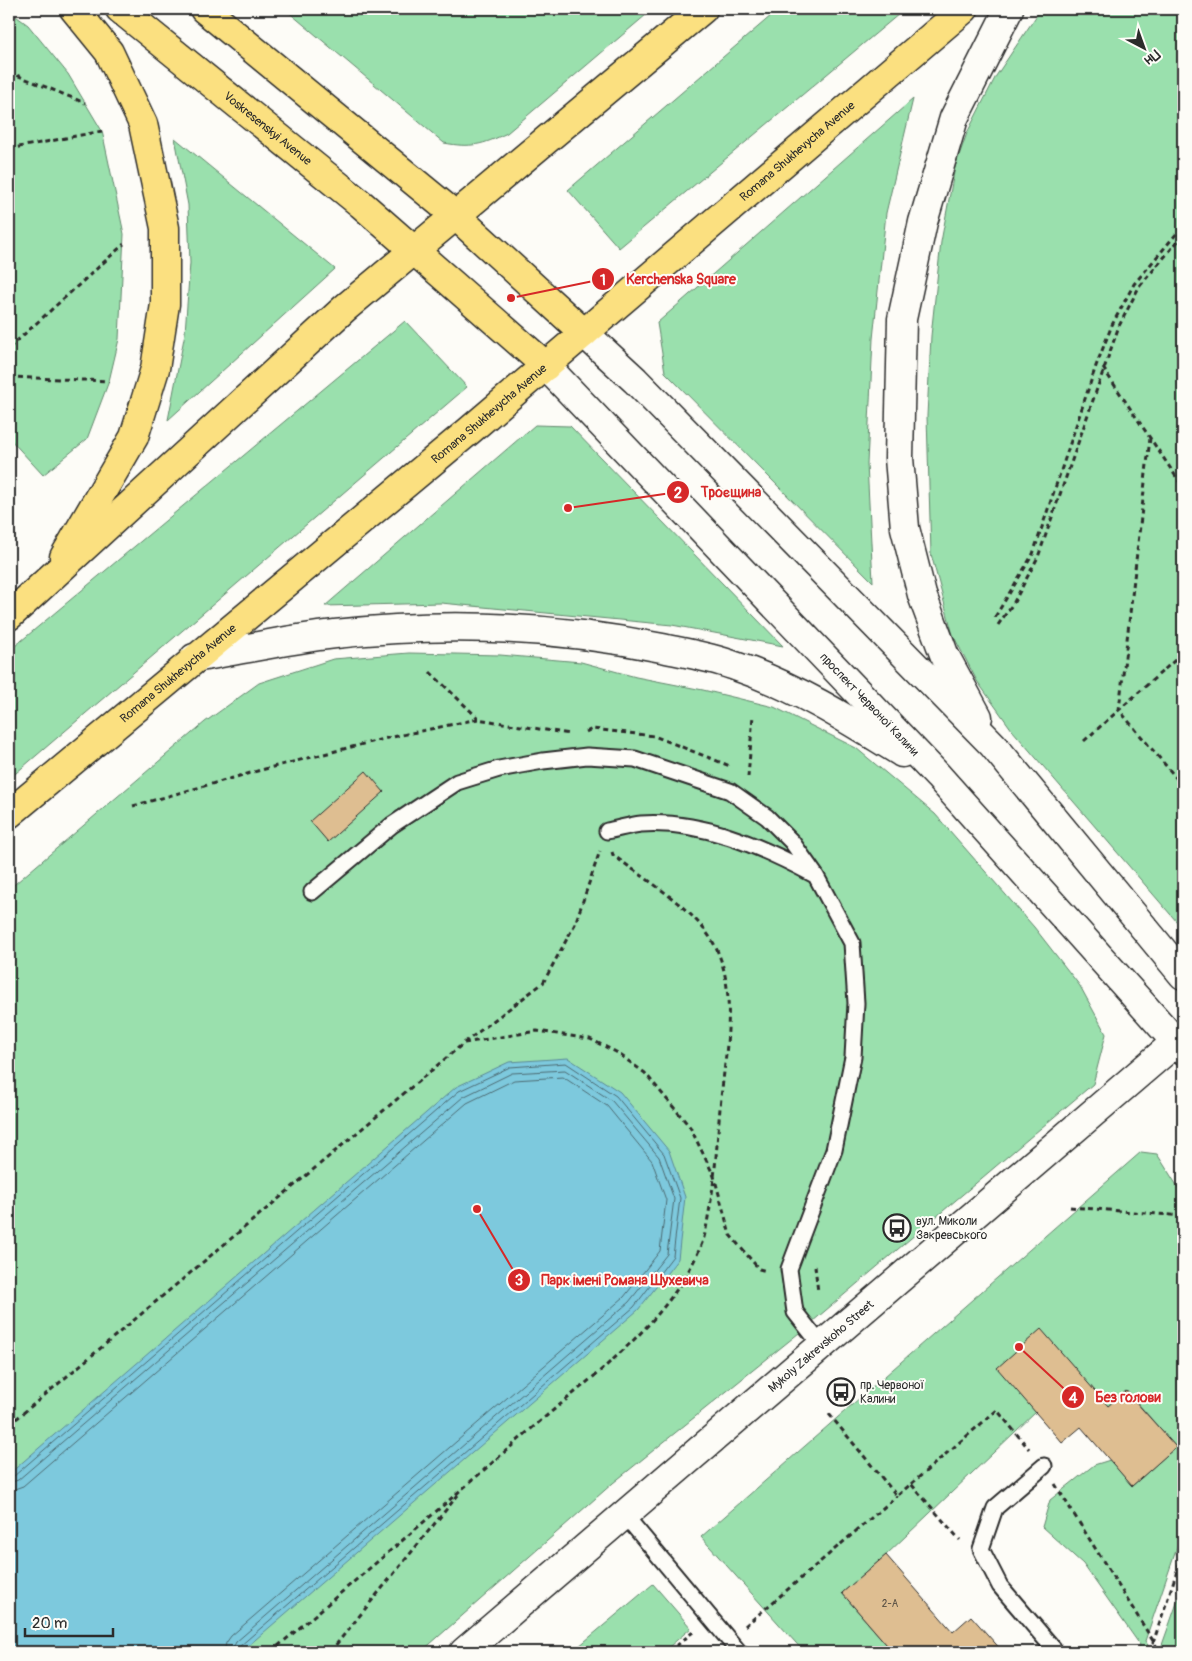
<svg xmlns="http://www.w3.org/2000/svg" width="1192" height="1661" viewBox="0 0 1192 1661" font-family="Pangolin,sans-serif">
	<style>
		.green { fill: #9ae0ad; stroke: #62866c }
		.water { fill: #7dc9dd; stroke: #5c8a96 }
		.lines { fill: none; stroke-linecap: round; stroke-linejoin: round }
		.shore { stroke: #4c6a72; stroke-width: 1 }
		.building { fill: #debe91; stroke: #2b2b2b }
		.service-casing { stroke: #2b2b2b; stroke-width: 19 }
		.tertiary-casing { stroke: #2b2b2b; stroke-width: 31 }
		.secondary-casing { stroke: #2b2b2b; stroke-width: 31 }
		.primary-casing { stroke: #2b2b2b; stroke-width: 31 }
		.path { stroke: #2b2b2b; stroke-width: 3; stroke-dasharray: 5 4; stroke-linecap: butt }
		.service { stroke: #fdfcf7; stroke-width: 15 }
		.tertiary { stroke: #fdfcf7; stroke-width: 28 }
		.secondary { stroke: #fdfcf7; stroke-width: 28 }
		.primary { stroke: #fbe080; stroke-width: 28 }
		.labels { text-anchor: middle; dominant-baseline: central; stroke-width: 4; stroke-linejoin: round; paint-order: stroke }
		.number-label { font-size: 10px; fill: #585044 }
		.street-label { font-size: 12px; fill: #2b2b2b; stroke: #fdfcf7 }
		.poi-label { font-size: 12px; fill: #2b2b2b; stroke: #fdfcf7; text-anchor: start }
		.leader { fill: none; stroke: #d62828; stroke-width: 2 }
		.callout-dot { fill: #d62828; stroke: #fdfcf7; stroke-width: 2 }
		.mark-label { font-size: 15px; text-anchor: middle; font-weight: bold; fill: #fff }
		.callout-label { font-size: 14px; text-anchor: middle; font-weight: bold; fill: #d62828; stroke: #fdfcf7; stroke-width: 4; stroke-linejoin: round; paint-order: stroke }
	</style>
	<rect width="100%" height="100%" fill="#fdfcf7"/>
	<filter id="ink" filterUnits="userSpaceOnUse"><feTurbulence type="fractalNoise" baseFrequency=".02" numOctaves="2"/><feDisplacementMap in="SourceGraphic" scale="10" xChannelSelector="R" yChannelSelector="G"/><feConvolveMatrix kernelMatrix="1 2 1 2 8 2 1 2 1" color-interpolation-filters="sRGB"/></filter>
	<g filter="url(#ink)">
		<path class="green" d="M285,9H653L507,133C483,145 471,148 444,143Z
			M779,9H905L619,248L568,190Z
			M1041,9H1183V929L1012,730L977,681L953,635L931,554L927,416L931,336L941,242L955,167L967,133L996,76Z
			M9,11L28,25L68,74L102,131L124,234L119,339L109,381L87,439L43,475L9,438Z
			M913,99L886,213L873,339L867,464L873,582L665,372L657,323Z
			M175,138L335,269L168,420L185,333L190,263L188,205Z
			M405,321L467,387L9,779V651Z
			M535,425L570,426L783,646L672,625L441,603L325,606Z
			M409,653L500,655L581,662L636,677L703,690L774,707L856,748L935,814L1034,927L1080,986L1106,1034L1093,1084L799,1333L613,1483L421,1652H9V889L205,722L259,683L333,659Z
			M1141,1152L1157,1154L1183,1195V1530L1145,1641L1153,1652H1137L1140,1645L1083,1564L1042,1527L1050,1500L1094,1465L1110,1460L1132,1486L1176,1447L1127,1391L1108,1406L1036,1412L886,1555L842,1593L893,1652H804L701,1537Z
			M653,1584L691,1628L663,1652H572Z
			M1183,1586V1652H1168L1162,1645Z"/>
		<path class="water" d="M568,1058L620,1092L669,1151L685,1197L678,1259L638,1310L241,1652H9V1474L456,1087L509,1062Z"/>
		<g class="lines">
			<path class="shore" d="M9,1477L14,1476L459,1091L510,1067L566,1063L616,1096L664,1154L680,1198L673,1256L634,1307L240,1646L238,1652
				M9,1483L18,1480L463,1097L512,1073L565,1070L612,1101L659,1157L674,1199L667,1254L629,1302L236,1642L231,1652
				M9,1491L23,1486L467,1103L514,1080L563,1077L607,1106L652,1161L666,1200L660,1251L624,1297L231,1636L226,1643L224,1652"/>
		</g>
		<path class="building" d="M366,771L384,792L328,842L310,821Z
			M1041,1329L1108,1406L1126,1391L1176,1447L1132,1486L1081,1427L1062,1443L997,1368Z
			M886,1555L953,1632L971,1616L1003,1652H893L842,1593Z"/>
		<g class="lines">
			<g class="service-casing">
				<path id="service" d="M607,831C618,829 630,825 641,824C702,820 760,846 813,874
					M312,892L392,825L457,782L499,769L543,761L587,756L635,759L730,791L767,817L792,842L816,876L852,943L856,1003L853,1057L834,1150L789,1269L795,1312L821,1345
					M1044,1466L995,1508L981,1549L1000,1586L1053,1648L1055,1652
					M623,1513L739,1652"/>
			</g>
			<g class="tertiary-casing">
				<g id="tertiary">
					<path id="s1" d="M464,1652L1177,1041"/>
				</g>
			</g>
			<g class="secondary-casing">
				<g id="secondary">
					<path d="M584,333L635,380L993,745L1183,975"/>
					<path id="s2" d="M546,366L938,776L1183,1050"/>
					<path d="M194,658C241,650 288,639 335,634C443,622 555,626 662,648C686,653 711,657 735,666C795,686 849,720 902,753"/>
					<path d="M978,717L944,654L922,595L905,528L899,458L902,319L923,222L954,118L1009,9"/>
				</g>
			</g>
			<g class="primary-casing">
				<g id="primary">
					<path id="s3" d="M120,9L361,204L546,366"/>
					<path d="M204,9L455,215L584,333"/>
					<path d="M64,557L134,437L155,369L165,304V228L143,124L109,52L74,9"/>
					<path d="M9,616L345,308L703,9"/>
					<path id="s4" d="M9,814L469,431L964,9"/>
				</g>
			</g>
			<path class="path" d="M9,72L85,103
				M9,149L102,131
				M9,348L124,244
				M1103,368L1183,487
				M9,377L109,381
				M1150,438L1119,710L1183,786
				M995,617L1033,554L1096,366L1112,325L1134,284L1183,226
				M998,625L1014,602L1038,557L1119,326L1139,287L1183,235
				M430,672L478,718
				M586,732L592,729L654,736L730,766
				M1084,741L1183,653
				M748,777L753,715
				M133,806L261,770L383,739L478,719L570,734
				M464,1043L537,1031L590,1039L616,1052L645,1073L690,1127L714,1176L730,1235L759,1269L767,1271
				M1070,1207L1183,1216
				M815,1266L818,1292
				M829,1414L897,1496L911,1484L960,1540
				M9,1425L464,1043L543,983L575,924L600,851
				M911,1484L997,1410L1029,1449
				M1055,1484L1160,1652
				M745,1626L897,1496
				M271,1652C356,1580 441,1508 524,1435C588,1379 670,1324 702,1243C706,1233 707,1222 709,1212C716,1175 717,1136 721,1098C726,1050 738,989 714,944C694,908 645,879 613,855L612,852
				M330,1652L458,1495
				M669,1652L693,1632
				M1150,1652L1183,1553"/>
			<use href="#service" class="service"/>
			<use href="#tertiary" class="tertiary"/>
			<use href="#secondary" class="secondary"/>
			<use href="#primary" class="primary"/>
		</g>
	</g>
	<defs>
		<g id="bus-ring" transform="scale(1.4375)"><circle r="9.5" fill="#fdfcf7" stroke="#2b2b2b" stroke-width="1.5"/><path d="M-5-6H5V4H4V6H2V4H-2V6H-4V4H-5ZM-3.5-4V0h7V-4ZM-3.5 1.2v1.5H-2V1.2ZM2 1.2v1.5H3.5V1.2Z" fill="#2b2b2b"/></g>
	</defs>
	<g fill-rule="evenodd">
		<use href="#bus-ring" x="897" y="1228"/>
		<use href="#bus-ring" x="841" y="1392"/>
	</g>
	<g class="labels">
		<g class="number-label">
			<text x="890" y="1604">2-А</text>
		</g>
		<g class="street-label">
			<text stroke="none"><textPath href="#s3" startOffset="190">Voskresenskyi Avenue</textPath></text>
			<text stroke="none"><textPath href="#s4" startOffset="1030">Romana Shukhevycha Avenue</textPath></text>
			<text stroke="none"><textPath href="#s4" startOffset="625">Romana Shukhevycha Avenue</textPath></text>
			<text stroke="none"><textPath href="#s4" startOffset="220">Romana Shukhevycha Avenue</textPath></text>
			<text stroke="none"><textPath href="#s2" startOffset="468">проспект Червоної Калини</textPath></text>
			<text stroke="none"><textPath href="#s1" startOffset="470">Mykoly Zakrevskoho Street</textPath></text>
		</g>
		<g class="poi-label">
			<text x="916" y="1221">вул. Миколи<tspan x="916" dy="14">Закревського</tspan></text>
			<text x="860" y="1385">пр. Червоної<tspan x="860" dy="14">Калини</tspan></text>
		</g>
	</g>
	<path class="leader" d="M511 298L603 279M568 508L678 492M477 1209L519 1280M1019 1347L1073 1397"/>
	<g class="callout-dot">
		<circle cx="511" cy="298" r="5"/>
		<circle cx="568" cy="508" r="5"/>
		<circle cx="477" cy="1209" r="5"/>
		<circle cx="1019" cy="1347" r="5"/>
		<circle cx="603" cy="279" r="12"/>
		<circle cx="678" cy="492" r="12"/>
		<circle cx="519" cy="1280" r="12"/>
		<circle cx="1073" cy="1397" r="12"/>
	</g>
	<g class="mark-label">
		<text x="603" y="285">1</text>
		<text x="678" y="498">2</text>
		<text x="519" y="1285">3</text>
		<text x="1073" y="1403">4</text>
	</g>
	<g class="callout-label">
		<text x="681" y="284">Kerchenska Square</text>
		<text x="731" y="497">Троєщина</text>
		<text x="625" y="1285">Парк імені Романа Шухевича</text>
		<text x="1128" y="1402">Без голови</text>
	</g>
	<rect width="1192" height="1661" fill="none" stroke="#fdfcf7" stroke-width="30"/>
	<rect x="15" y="15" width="1162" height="1631" fill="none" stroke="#2b2b2b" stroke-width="2" filter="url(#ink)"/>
	<g transform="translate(1144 48) rotate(139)" stroke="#fdfcf7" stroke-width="4" paint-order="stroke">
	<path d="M0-4L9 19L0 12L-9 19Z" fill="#2b2b2b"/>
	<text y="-8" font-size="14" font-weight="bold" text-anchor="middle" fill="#2b2b2b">Пн</text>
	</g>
	<path d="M25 1628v8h88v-8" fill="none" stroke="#2b2b2b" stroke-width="2.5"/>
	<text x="32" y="1628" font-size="15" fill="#2b2b2b" stroke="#fdfcf7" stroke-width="4" paint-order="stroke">20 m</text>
</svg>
